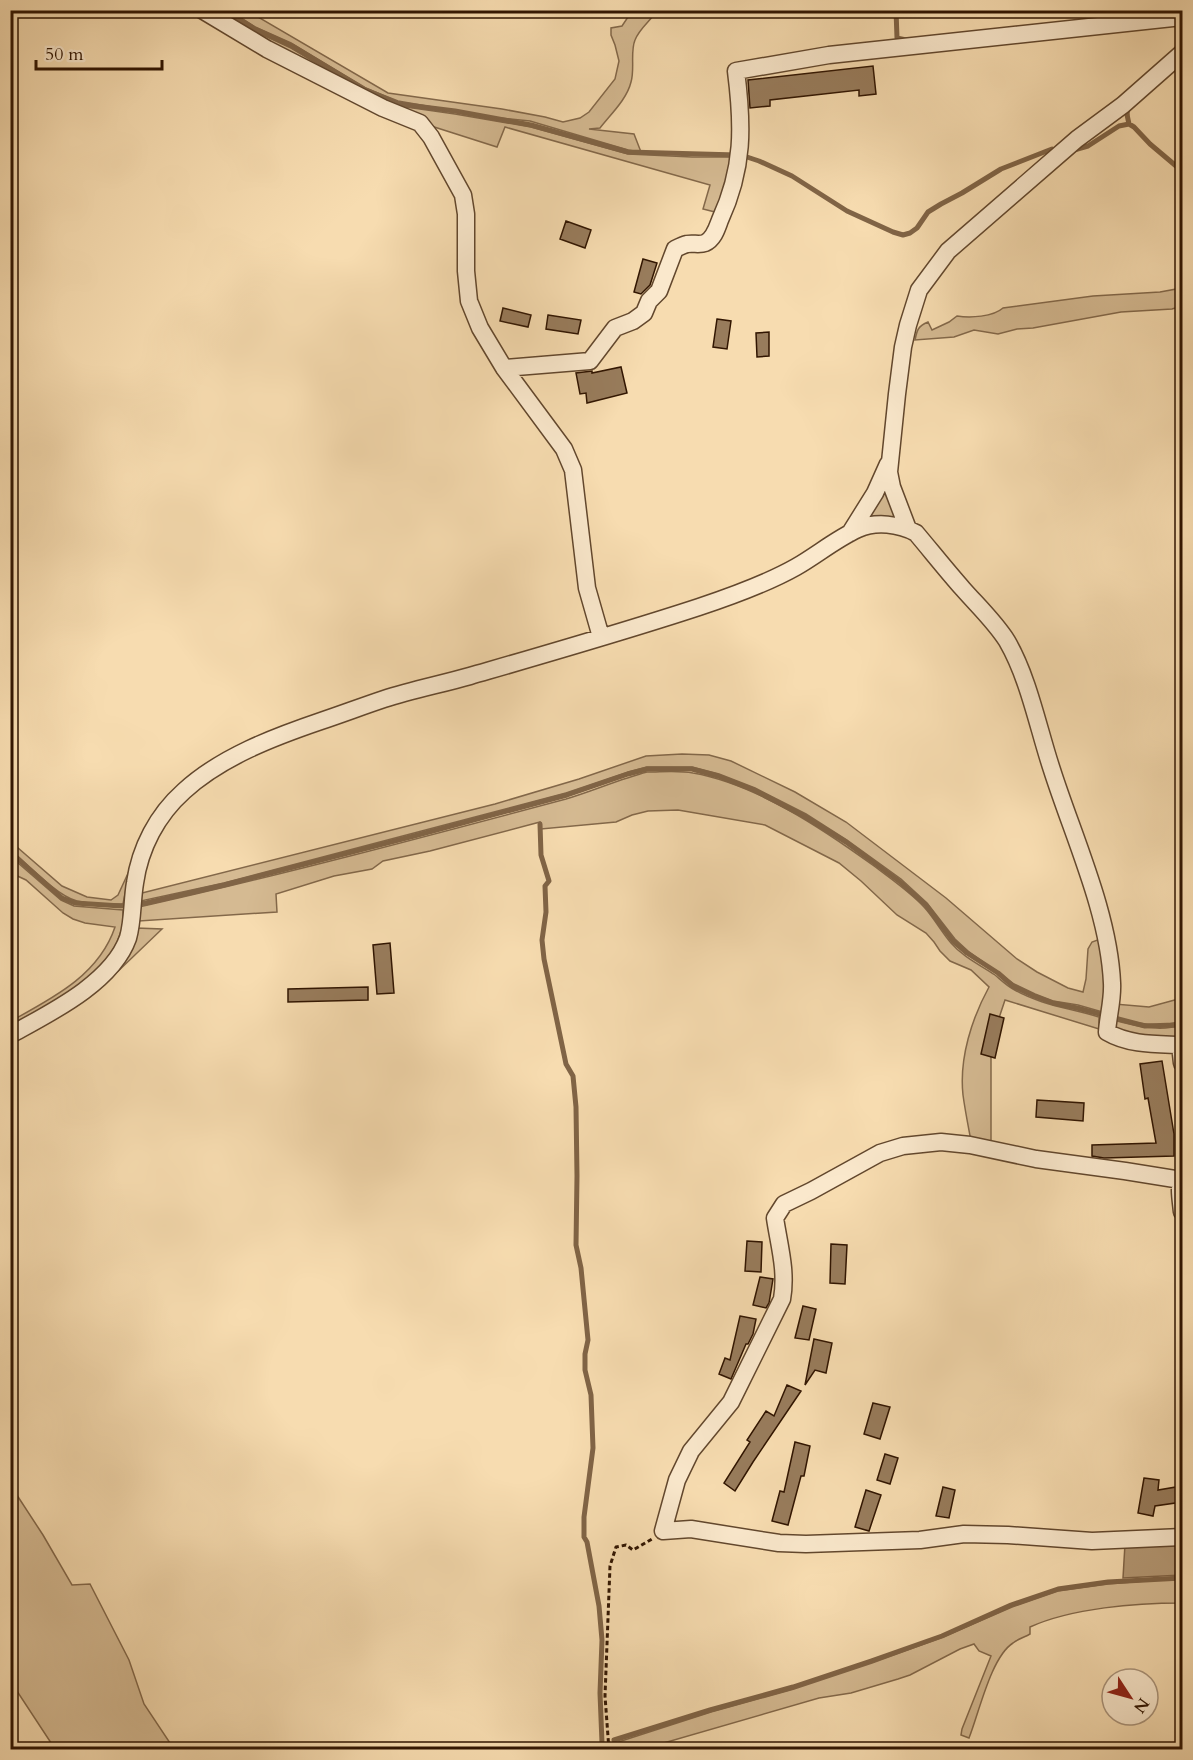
<svg xmlns="http://www.w3.org/2000/svg" width="1193" height="1760" viewBox="0 0 1193 1760" font-family="Cardo,serif">
	<style>
		.green { fill: #d5ba92; stroke: #83684a; stroke-width: 1.5 }
		.water { fill: #b49874; stroke: #806446; stroke-width: 1.5 }
		.lines { fill: none; stroke-linecap: round; stroke-linejoin: round }
		.stream { stroke: #806446; stroke-width: 5 }
		.building { fill: #987c5c; stroke: #311501; stroke-width: 1.5 }
		.street-casing { stroke: #62472d; stroke-width: 19 }
		.path { stroke: #311501; stroke-width: 3; stroke-dasharray: 4.5 3; stroke-linecap: butt }
		.street { stroke: #fae8cc; stroke-width: 16 }
	</style>
	<rect width="100%" height="100%" fill="#f7dcb0"/>
	<filter id="stains"><feTurbulence type="fractalNoise" baseFrequency=".00333" numOctaves="4"/><feColorMatrix values="0 0 0 0 .2 0 0 0 0 .09 0 0 0 0 .02 0 0 0 .5 -.17"/></filter>
	<radialGradient id="worn" r=".72"><stop offset=".6" stop-color="#630" stop-opacity="0"/><stop offset="1" stop-color="#630" stop-opacity=".3"/></radialGradient>
	<path class="green" d="M210,11H221L254,31L291,48L363,91L399,106L455,114L531,127L628,154L692,157H737L719,213L703,209L710,185L505,127L497,147L428,125Z
		M230,11H248L388,93L502,109L545,117L563,122L580,118L589,112L615,79L619,61L615,45L611,35V28L622,26L632,11H657C650,21 639,29 635,40C630,52 635,69 631,82C627,99 611,114 600,128L589,129L634,134L641,152L628,150L530,121L490,117L398,101L365,88L291,43L255,27Z
		M1182,288V306L1172,309L1121,312L1033,328L1017,329L998,334L974,330L954,337L915,340C917,330 918,326 928,322L932,330L949,322L957,316C970,318 993,317 1003,308L1093,296L1160,292Z
		M886,479L900,521H867Z
		M682,754L709,755L731,761L795,792L846,822L946,898L1017,959L1037,972L1068,988L1083,992L1086,979L1088,949L1092,942L1103,938L1106,1013L1078,1005L1053,1001L1035,994L1014,984L968,951L955,939L927,903L901,879L847,840L806,814L755,788L719,774L692,767H647L628,772L566,793L224,883L141,901L138,894L495,804L579,779L646,756Z
		M647,772C662,772 678,770 693,773C756,784 823,829 874,866C891,879 909,891 924,907C934,918 941,931 951,943C963,957 980,965 995,975C1001,980 1006,985 1013,989C1040,1005 1070,1008 1099,1017V1029L1005,1000L991,1042V1144L971,1141C968,1125 965,1110 963,1095C959,1058 972,1018 989,987L971,970L950,961L940,951L934,942L926,933L897,915L861,881L839,863L765,825L678,810L648,811L632,815L616,822L541,829L540,822L430,851L383,861L372,869L334,876L276,894L277,912L139,921V907C282,875 424,837 566,799C593,791 620,779 647,772Z
		M10,841L62,886L87,897L111,900L118,895L130,869L123,904C108,904 92,905 77,901C58,897 26,863 11,850Z
		M10,856L61,900L74,906L123,910V926L117,942L109,957L83,987L11,1029V1021C53,998 99,975 115,927L85,923L73,919L63,913L26,880L11,873Z
		M136,928L162,929L112,977Z
		M1182,998V1021C1159,1028 1137,1024 1114,1017L1115,1004L1149,1007Z
		M1113,1020C1136,1026 1159,1032 1182,1025V1040L1115,1033Z
		M11,1486L43,1535L72,1585L90,1584L129,1660L144,1704L174,1749H55L11,1682Z
		M1170,1579H1182V1603C1136,1603 1072,1608 1030,1627V1634C1025,1637 1018,1639 1013,1643C991,1657 979,1713 969,1738L961,1735L962,1729L991,1656L979,1651L974,1644L960,1649L910,1675L898,1679L851,1693L819,1698L643,1749H613L612,1744L711,1712L794,1689L872,1663L943,1637L1012,1607L1058,1591L1108,1584Z"/>
	<path class="water" d="M1182,1542V1575L1123,1578L1125,1544Z"/>
	<g class="lines">
		<path class="stream" d="M225,10L255,29L292,46L364,89L399,104L455,111L531,125L628,152L737,155
			M896,10L897,38L906,40
			M1129,124C1128,118 1125,112 1129,107
			M1074,150L1088,146L1119,126L1129,124L1134,127L1150,144L1182,171
			M744,156L759,161L792,176L847,211L893,232L903,235L910,233L917,228L928,212L941,204L962,193L1001,169L1052,149
			M540,824L541,855L549,881L545,886L546,912L542,940L544,959L566,1064L573,1076L576,1107L577,1176L576,1245L581,1268L588,1340L585,1354V1370L591,1395L593,1448L584,1517V1537L587,1542L599,1606L602,1640L600,1693L602,1743L587,1750
			M10,852L62,898L75,903L121,906L146,903L224,885L414,836L567,795L628,774L647,769H692L718,776L754,790L804,816L846,842L899,881L926,905L953,941L967,953L998,973L1013,986L1034,996L1053,1003L1077,1008L1145,1026L1175,1025L1182,1022
			M614,1740L710,1710L793,1687L871,1661L942,1636L1011,1605L1058,1589L1108,1582L1182,1578"/>
	</g>
	<path class="building" d="M873,66L876,94L859,96V90L770,100V106L750,108L748,80Z
		M566,221L591,230L585,248L560,239Z
		M643,259L657,263L650,285L641,294L634,292Z
		M503,308L531,315L528,327L500,321Z
		M548,315L581,320L578,334L546,329Z
		M717,319L731,321L727,349L713,347Z
		M769,332V356L757,357L756,333Z
		M621,367L627,393L587,403L586,393L580,394L576,373L592,371V373Z
		M390,943L394,993L377,994L373,945Z
		M368,987V1000L288,1002V989Z
		M990,1014L1004,1018L995,1058L981,1054Z
		M1162,1061L1174,1134V1156L1104,1158L1092,1156V1145L1156,1143L1148,1098L1145,1099L1140,1064Z
		M1037,1100L1084,1103L1083,1121L1036,1117Z
		M747,1241L762,1242L761,1272L745,1271Z
		M831,1244L847,1245L845,1284L830,1283Z
		M760,1277L773,1279L769,1303L766,1308L753,1305Z
		M803,1306L816,1309L809,1340L795,1338Z
		M740,1316L756,1319L753,1334L748,1344H746L731,1379L719,1374L725,1358L730,1360Z
		M814,1339L832,1343L826,1373L815,1370L805,1385Z
		M787,1385L801,1391L753,1462L735,1491L724,1483L750,1442L747,1440L766,1411L774,1416Z
		M873,1403L890,1407L880,1439L864,1434Z
		M795,1442L810,1446L804,1476H801L788,1525L772,1521L780,1491L784,1492Z
		M885,1454L898,1458L890,1484L877,1480Z
		M1144,1478L1159,1480L1158,1490L1182,1486V1502L1155,1506L1153,1516L1138,1513Z
		M943,1487L955,1490L949,1518L936,1516Z
		M866,1490L881,1495L869,1531L855,1527Z"/>
	<g class="lines">
		<g class="street-casing">
			<path id="street" d="M202,10L267,49L383,108L420,123L431,137L463,195L466,214V271L469,301L480,328L504,368L564,449L573,470L587,588L601,637
				M504,368L590,361L615,328L633,321L644,313L649,301L659,291L675,249C679,247 683,245 687,244C693,243 700,245 705,243C714,239 717,228 720,220C744,168 743,126 736,71L829,55L1182,17
				M908,529L892,487L889,472L897,394L903,347L908,325L919,290L948,251L1077,139L1123,105L1182,53
				M850,533L875,493L888,464
				M10,1035C50,1013 112,983 128,938C133,921 132,900 135,883C140,848 157,815 184,791C221,757 274,737 321,721C342,714 363,706 384,699C412,690 442,684 470,676C546,654 623,632 699,607C732,596 766,584 796,567C817,555 836,539 858,529C876,521 899,524 916,533C932,552 947,571 963,589C978,606 995,622 1007,641C1029,679 1038,728 1052,770C1073,836 1109,913 1112,983C1113,1000 1108,1016 1107,1032C1129,1045 1156,1044 1180,1045L1182,1044
				M1180,1045L1182,1063
				M1182,1177C1178,1187 1181,1201 1182,1212
				M1181,1180L1125,1171L1036,1159L970,1145L941,1142L903,1146L880,1153L811,1191L784,1204L775,1218C779,1245 787,1271 782,1299L731,1402L691,1451L677,1480L663,1531L691,1529L779,1543L806,1544L920,1540L964,1534L1008,1535L1092,1541L1182,1537"/>
		</g>
		<path class="path" d="M609,1750L605,1696L610,1566L616,1547L626,1545L633,1550L652,1539"/>
		<use href="#street" class="street"/>
	</g>
	<rect width="1193" height="1760" fill="none" stroke="#f7dcb0" stroke-width="36"/>
	<rect x="12" y="12" width="1169" height="1736" fill="none" stroke="#311501" stroke-width="3"/>
	<rect x="18" y="18" width="1157" height="1724" fill="none" stroke="#311501" stroke-width="1.5"/>
	<g transform="translate(1130 1697) rotate(126)"><circle r="28" fill="#fae8cc" stroke="#aa947b" stroke-width="1.5"/>
	<path d="M0-4.5L10 22L0 15L-10 22Z" fill="#8f2418"/>
	<text y="-9" font-size="16" font-weight="bold" text-anchor="middle" fill="#311501">N</text>
	</g>
	<path d="M36 60v9h126v-9" fill="none" stroke="#311501" stroke-width="3"/>
	<text x="45" y="60" font-size="18" fill="#311501" stroke="#fae8cc" stroke-width="4.5" paint-order="stroke">50 m</text>
	<rect width="100%" height="100%" filter="url(#stains)"/>
	<rect width="100%" height="100%" fill="url(#worn)"/>
</svg>
